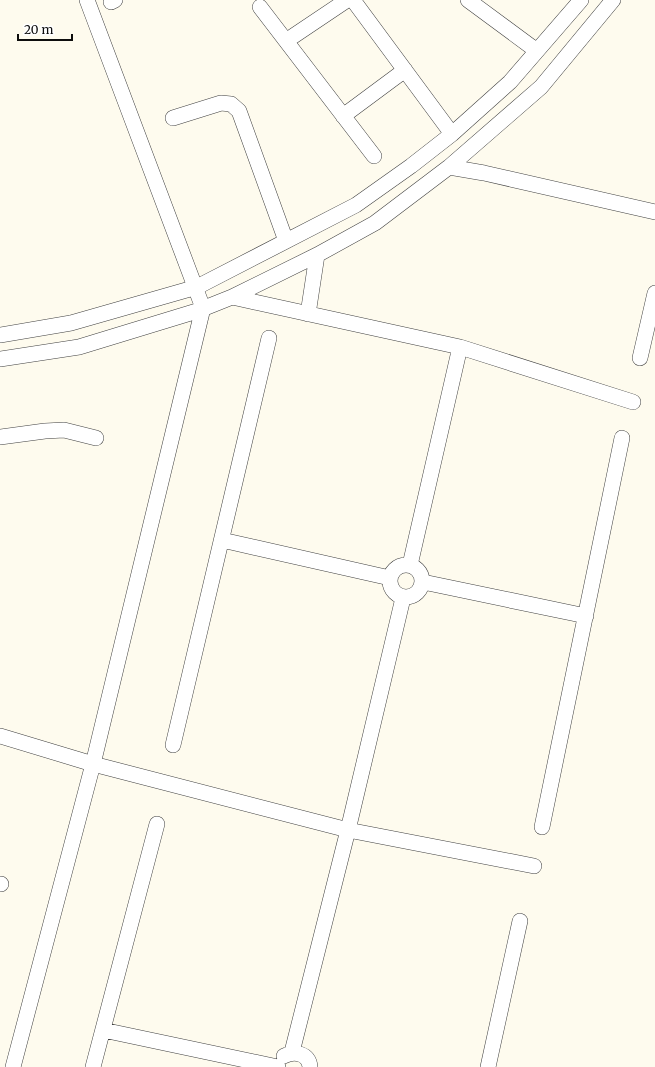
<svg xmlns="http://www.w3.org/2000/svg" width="655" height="1067" viewBox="0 0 655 1067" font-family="Merriweather,serif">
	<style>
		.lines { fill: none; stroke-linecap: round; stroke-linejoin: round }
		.minor-casing { stroke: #404040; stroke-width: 16 }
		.minor { stroke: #fff; stroke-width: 15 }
	</style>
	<rect width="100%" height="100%" fill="#fefbee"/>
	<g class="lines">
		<g class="minor-casing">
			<path id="minor" d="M353,0L452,134
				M468,0L537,51
				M111,2L115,0
				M260,7L374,156
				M286,41L347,0
				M343,116L405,70
				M173,118L221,103L231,104L239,111L286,241
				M449,167L484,173L655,212
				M232,297L460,347L633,402
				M308,314L317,255
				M0,335L71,323L197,287L356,205L411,166L452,134L510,82L581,0
				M640,358L655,293
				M0,359L79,347L197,311L232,297L317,255L375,223L449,167L541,87L613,0
				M0,437L45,431L64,430L96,438
				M222,540L390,578
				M390 581a16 16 0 1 1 32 0a16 16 0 1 1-32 0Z
				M410,565L460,347
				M423,582L586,616
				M0,736L93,764L348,830L534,866
				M173,745L269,338
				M542,827L622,438
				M0,884H1
				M103,1030L278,1067
				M292,1052L348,830L403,598
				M284,1056C295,1050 309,1054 310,1067
				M13,1067L93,764L203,308L87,0
				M93,1067L157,824
				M488,1067L520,921"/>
		</g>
		<use href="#minor" class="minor"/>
	</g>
	<path d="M18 34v6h54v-6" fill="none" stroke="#0d0d0d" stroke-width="2"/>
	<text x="24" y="34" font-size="12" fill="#0d0d0d" stroke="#ffffff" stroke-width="3" paint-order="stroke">20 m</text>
</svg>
